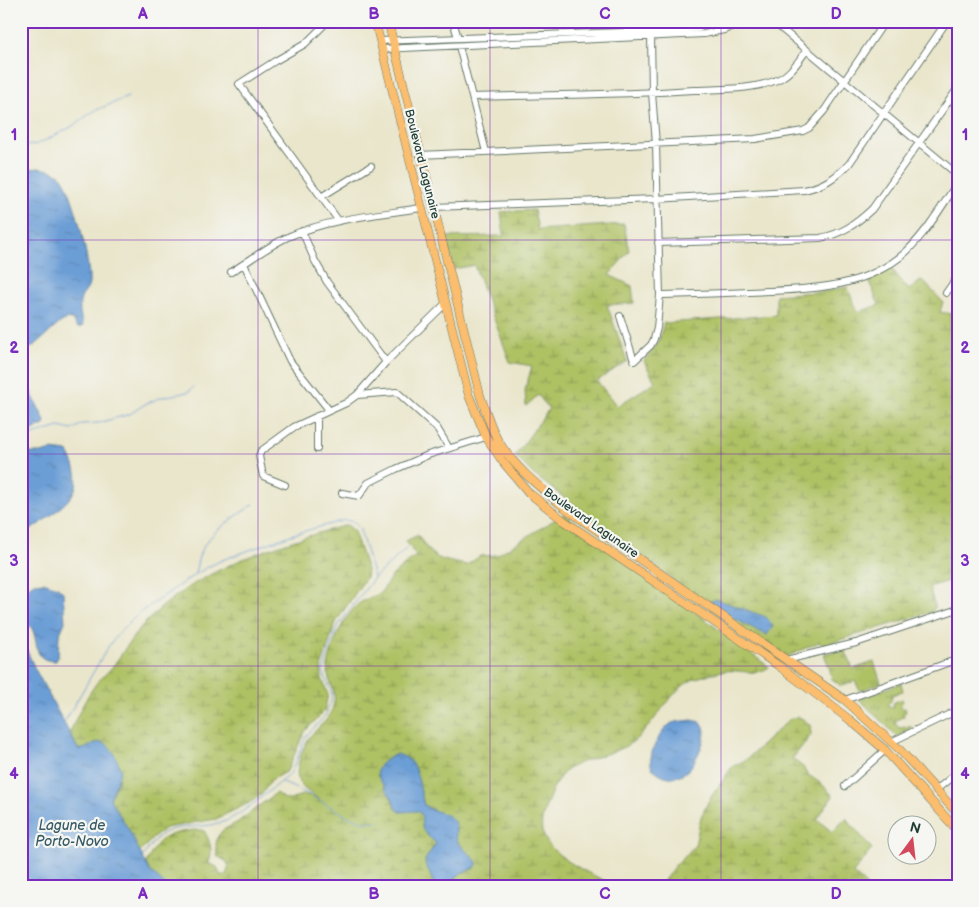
<svg xmlns="http://www.w3.org/2000/svg" width="979" height="907" viewBox="0 0 979 907" font-family="'Balsamiq Sans',sans-serif">
	<style>
		.grass { fill: url(#grass-tufts); stroke: #667f4c }
		.wetland { fill: url(#wetland-marsh); stroke: #667f4c }
		.water { fill: url(#water-ripples); stroke: #466e85 }
		.lines { fill: none; stroke-linecap: round; stroke-linejoin: round }
		.stream { stroke: #6c9ed6; stroke-width: 1 }
		.minor-casing { stroke: #667869; stroke-width: 8 }
		.major-casing { stroke: #667869; stroke-width: 9 }
		.minor { stroke: #fff; stroke-width: 6 }
		.major { stroke: #fbbd6e; stroke-width: 8 }
		.grid { fill: none; stroke: #7b2cbf; stroke-width: 1; stroke-opacity: 0.55 }
		.labels { text-anchor: middle; dominant-baseline: central; stroke-width: 4.5; stroke-linejoin: round; paint-order: stroke }
		.street-label { font-size: 12px; fill: #1f3d34; stroke: #f6f6f2 }
		.water-label { font-size: 14px; font-style: italic; fill: #365a65; stroke: #f6f6f2 }
		.neatline { fill: none; stroke: #7b2cbf; stroke-width: 2 }
		.grid-label { font-size: 16px; text-anchor: middle; font-weight: bold; fill: #7b2cbf }
	</style>
	<defs>
		<pattern id="grass-tufts" width="24" height="20" patternUnits="userSpaceOnUse" patternTransform="scale(1.25)"><rect width="24" height="20" fill="#aec164"/><path d="M3 7l-1-3M5 7V3M7 7l1-3M15 17l-1-3M17 17v-4M19 17l1-3" fill="none" stroke="#8d9e53"/></pattern>
		<pattern id="wetland-marsh" width="20" height="14" patternUnits="userSpaceOnUse" patternTransform="scale(1.25)"><rect width="20" height="14" fill="#aec164"/><path d="M1 5h8M5 5V1M11 12h8M15 12V8" fill="none" stroke="#8d9e53"/></pattern>
		<pattern id="water-ripples" width="26" height="14" patternUnits="userSpaceOnUse" patternTransform="scale(1.25)"><rect width="26" height="14" fill="#6c9ed6"/><path d="M2 4q2-2 4 0t4 0M15 11q2-2 4 0t4 0" fill="none" stroke="#5882ae"/></pattern>
	</defs>
	<rect width="100%" height="100%" fill="#f6f6f2"/>
	<filter id="ink" filterUnits="userSpaceOnUse"><feTurbulence type="fractalNoise" baseFrequency=".02" numOctaves="2"/><feDisplacementMap in="SourceGraphic" scale="10" xChannelSelector="R" yChannelSelector="G"/><feConvolveMatrix kernelMatrix="1 2 1 2 8 2 1 2 1" color-interpolation-filters="sRGB"/></filter>
	<filter id="wash" filterUnits="userSpaceOnUse"><feTurbulence type="fractalNoise" baseFrequency=".0096" numOctaves="4" result="noise"/><feDisplacementMap in="SourceGraphic" scale="20" xChannelSelector="R" yChannelSelector="G"/><feGaussianBlur stdDeviation="1.12" result="paint"/><feColorMatrix in="noise" values="0 0 0 0 0 0 0 0 0 0 0 0 0 0 0 0 0 1.4 0 .05"/><feComposite in="paint" operator="in"/></filter>
	<g filter="url(#wash)">
		<rect width="100%" height="100%" fill="#eae6cc"/>
		<path class="grass" d="M845,649L853,669L874,662L881,683L860,691L855,681L841,686L831,678L832,676L829,673L830,669L824,654Z
			M901,683L903,691L892,695L891,701L887,705L894,708L893,703L902,699L903,702L900,705L902,709L905,708L906,712L903,713L904,716L894,722L899,728L911,726V729L898,737L859,699Z"/>
		<path class="wetland" d="M534,210L538,230L624,224L629,251L609,275L632,286L634,303L607,305L627,361L597,381L617,406L655,382L644,361L658,343L664,323L776,315V295L829,291L847,287L858,312L879,305L869,281L891,268L909,290L922,280L943,302L940,312L958,315V600L954,601L948,581L929,587L935,607L931,612L823,645L819,642L779,660L533,474L515,456L549,409L538,395L526,406L525,390L532,366L510,362L474,265L454,269L446,237L504,236L501,212Z
			M564,514L769,667C756,677 739,669 725,671C714,672 702,676 692,680C669,691 654,727 631,743C613,755 587,757 568,769C558,776 552,790 548,801C544,810 539,825 543,834C551,858 595,876 616,886H447L461,873L474,869C471,863 469,856 465,850C459,839 454,843 456,828L437,812L424,805L416,771L384,789L392,799L395,808L400,812C405,812 412,809 417,811C423,813 432,836 436,843L425,860L436,886H166L149,870L146,863C158,841 161,835 188,831C194,830 199,829 204,831C208,837 211,845 211,852C211,856 209,860 209,864L217,867L220,875H226L229,866L226,861L217,856L216,844L218,836L223,830L238,822L276,793C295,808 290,794 307,795C311,795 315,798 319,800C313,794 303,790 299,782C293,770 304,742 313,733C321,724 328,721 332,710C340,689 325,682 328,666C332,644 343,615 361,602C368,598 376,597 381,592C386,587 388,580 392,576C399,569 408,563 416,556L406,541L418,535C434,561 438,559 467,565L480,556L497,555Z
			M347,525L351,528L354,532L367,570L366,577L336,622L321,667L322,679L328,694L324,712L305,731L287,771L271,780L262,794L249,803L216,819L165,828L152,839L140,852L110,799L119,778L97,742L82,750L78,749L70,732C77,716 85,699 95,685C100,678 108,673 113,666C123,653 131,638 142,626C195,569 274,545 347,525Z
			M798,717L803,719L810,725L811,735L792,759L803,767L807,774L823,785L833,796L817,819L832,832L846,818L872,849L853,873L867,886H660L676,864L688,853L695,845L701,817L709,800L732,767L747,759L791,718Z"/>
		<path class="water" d="M39,168C46,169 55,171 61,176C73,188 91,265 89,283C89,288 85,292 82,296C77,306 81,316 83,326L78,328L72,320L66,319C51,328 39,347 21,352V170Z
			M21,378L26,382L45,421L44,425L21,435Z
			M52,450L68,452C73,461 79,475 76,486C72,505 36,525 21,537V453H41Z
			M43,582L58,587L63,592L65,622L59,636L58,657L56,661C33,661 39,647 33,631C31,625 26,624 23,619C19,612 21,600 21,592L34,583Z
			M716,599L766,617L773,626L767,635L720,612L709,602Z
			M21,637L35,669L78,749C84,750 88,747 93,744C110,736 116,758 121,770L110,799L129,830L149,870L166,886H21Z
			M692,720C696,721 700,721 703,725C710,734 696,760 690,768C686,773 679,776 673,777C665,778 658,773 652,768C646,756 661,729 672,723C678,721 686,721 692,720Z
			M396,754C420,758 418,786 424,805C432,812 445,812 452,819C459,826 453,835 458,842C462,849 472,855 477,862L476,867L461,873L447,886H436L434,884L425,863V860L436,843C426,835 419,829 422,816L418,811L400,812C394,807 395,804 392,798C379,777 365,770 396,754Z"/>
		<g class="lines">
			<path class="stream" d="M21,147L38,144L71,127L94,111L128,97
				M21,441L26,437L59,427L72,430L82,424L98,423L130,414L145,404L162,397L188,392L194,387
				M195,573C197,566 198,558 201,551C211,530 236,517 254,504
				M65,721L108,647L119,633L138,614L188,579L206,568L222,560L294,534L345,520L354,522L359,527L374,577
				M281,782L306,793L347,816L365,822L378,821
				M141,858C149,849 154,838 165,832C181,824 207,829 226,821C250,809 268,791 289,775L292,771L306,736L325,716L331,702L332,693L323,672L329,650L339,624L374,578L407,548"/>
		</g>
	</g>
	<g filter="url(#ink)">
		<g class="lines">
			<g class="minor-casing">
				<path id="minor" d="M328,21L305,44L275,61L239,84L338,220
					M453,21L458,38
					M650,21L651,31
					M772,21L958,175
					M380,41L651,31L699,28L724,21
					M459,46L486,152
					M382,49L704,34L724,30L746,21
					M472,97C546,95 621,95 694,90C720,89 758,90 781,78C792,72 799,60 807,50
					M420,155L755,139L803,131L809,128L824,111L885,21
					M321,197L371,166
					M433,207L656,199L804,190C823,186 835,178 849,164L947,21
					M302,231L315,261L327,282L386,362
					M658,243L820,238C842,234 856,224 872,209L958,88
					M244,264L290,361L329,410
					M231,272C251,260 269,245 290,236C332,218 377,215 421,208
					M946,293L958,276
					M660,295C696,294 733,293 770,291C818,289 868,286 906,252C927,232 942,206 958,182
					M620,316L634,361L651,345L654,339L657,328L660,295L656,144L652,93L651,36
					M357,395L397,392L437,428L449,448
					M317,416V449
					M285,485L263,476L259,456L261,451L294,427L346,403L357,395L386,362L445,304
					M342,493L359,496L368,483L396,469L428,455L486,437
					M786,660L856,643L958,609
					M845,700L958,659
					M891,742L958,710
					M845,786L885,750
					M936,790L958,772"/>
			</g>
			<g class="major-casing">
				<path id="major" d="M375,21L469,396L486,437L503,462L529,493L563,520L779,666L850,720L885,750L958,831
					M388,21L480,395C485,409 490,425 497,439C514,468 543,490 569,511L845,700L899,749L958,814"/>
			</g>
			<use href="#minor" class="minor"/>
			<use href="#major" class="major"/>
		</g>
	</g>
	<path class="grid" d="M258,21V886M490,21V886M721,21V886M21,240H958M21,454H958M21,666H958"/>
	<g class="labels">
		<g class="street-label">
			<text transform="translate(422 164) rotate(76)">Boulevard Lagunaire</text>
			<text transform="translate(591 523) rotate(35)">Boulevard Lagunaire</text>
		</g>
		<g class="water-label">
			<text x="72" y="825">Lagune de<tspan x="72" dy="16">Porto-Novo</tspan></text>
		</g>
	</g>
	<rect width="979" height="907" fill="none" stroke="#f6f6f2" stroke-width="55"/>
	<g transform="translate(912 840) rotate(15)"><circle r="24" fill="#f6f6f2" stroke="#a0aca6"/>
	<path d="M0-4L9 19L0 12L-9 19Z" fill="#d1495b"/>
	<text y="-8" font-size="14" font-weight="bold" text-anchor="middle" fill="#1f3d34">N</text>
	</g>
	<rect x="28" y="28" width="924" height="852" class="neatline"/>
	<g class="grid-label">
		<text x="143" y="19">A</text>
		<text x="374" y="19">B</text>
		<text x="605" y="19">C</text>
		<text x="836" y="19">D</text>
		<text x="14" y="140">1</text>
		<text x="965" y="140">1</text>
		<text x="14" y="353">2</text>
		<text x="965" y="353">2</text>
		<text x="14" y="566">3</text>
		<text x="965" y="566">3</text>
		<text x="14" y="779">4</text>
		<text x="965" y="779">4</text>
		<text x="143" y="899">A</text>
		<text x="374" y="899">B</text>
		<text x="605" y="899">C</text>
		<text x="836" y="899">D</text>
	</g>
</svg>
